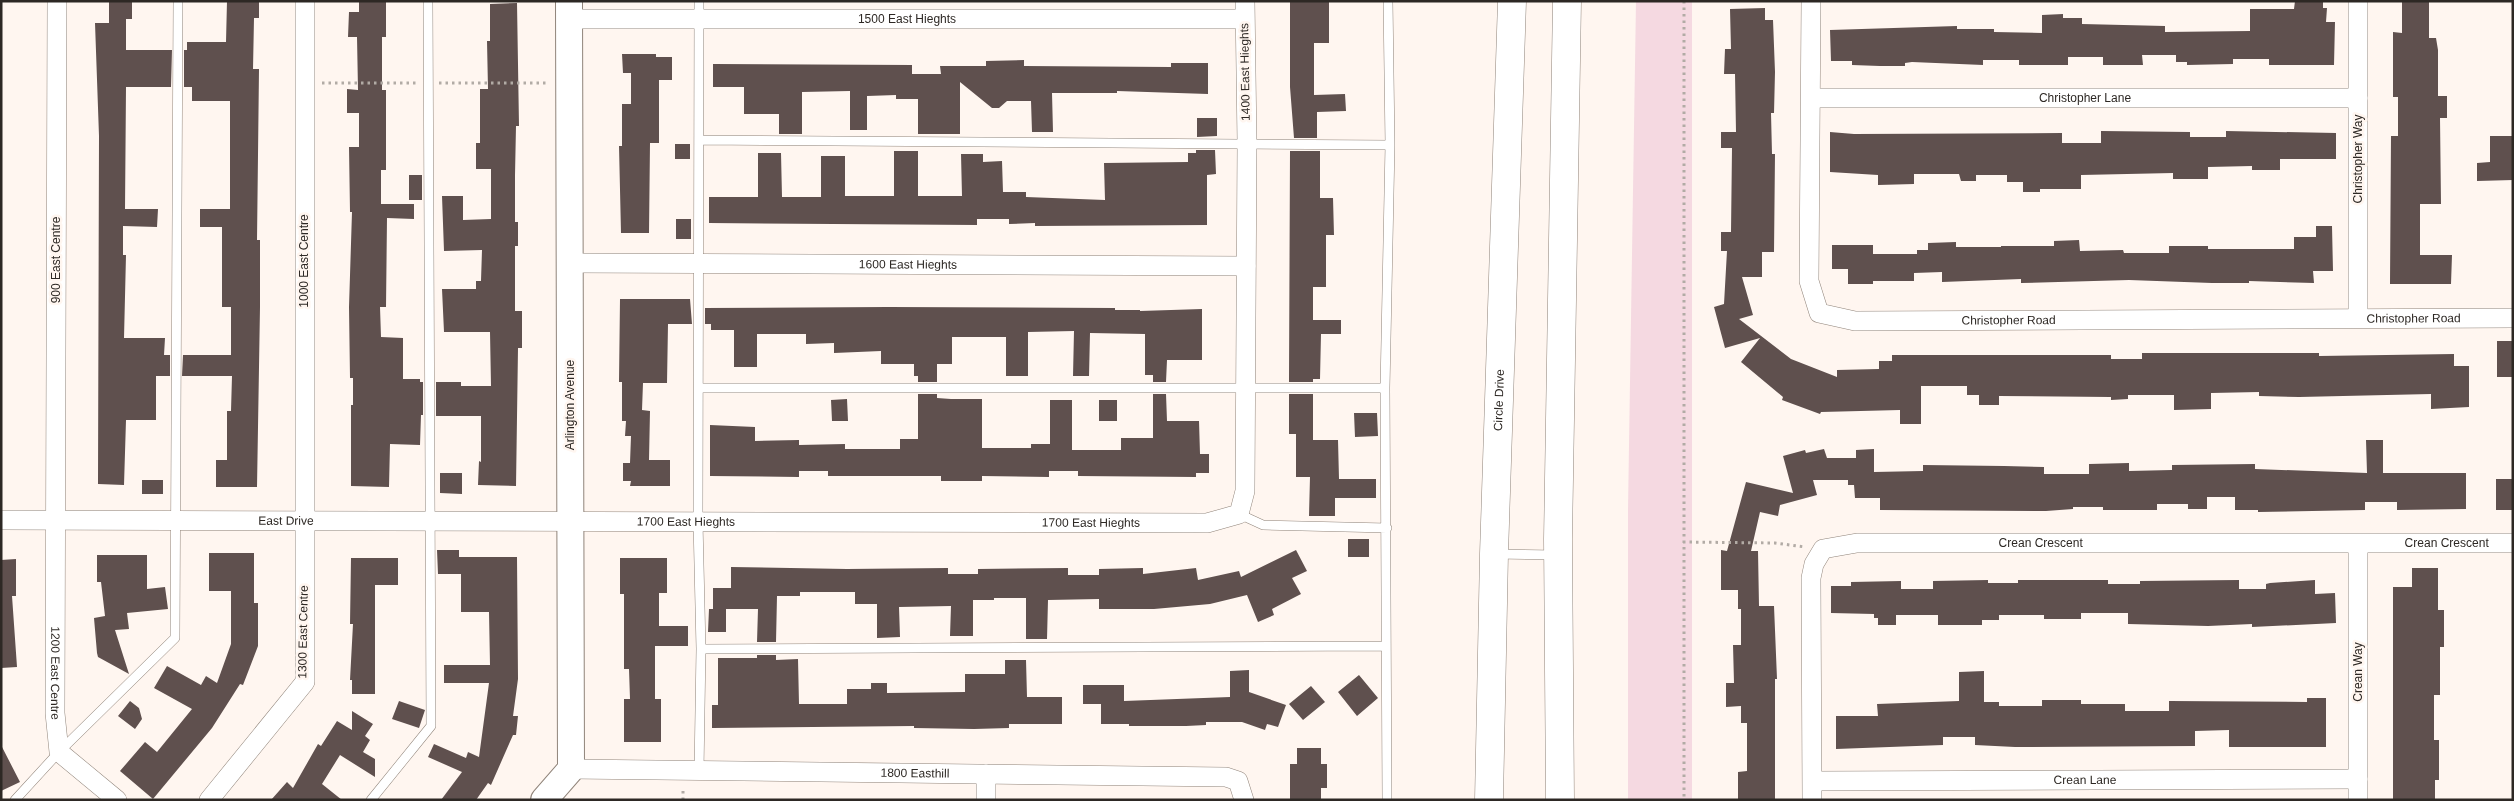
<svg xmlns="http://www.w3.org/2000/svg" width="2514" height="801" viewBox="0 0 2514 801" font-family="Helvetica,sans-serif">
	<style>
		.green { fill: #f5d9e1 }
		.building { fill: #5f504e }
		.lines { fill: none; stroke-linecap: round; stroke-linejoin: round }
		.lane-casing { stroke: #90847a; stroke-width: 10 }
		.street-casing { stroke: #90847a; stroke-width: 20 }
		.secondary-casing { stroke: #90847a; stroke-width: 28 }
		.highway-casing { stroke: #90847a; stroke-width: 29 }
		.path { stroke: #b2aba5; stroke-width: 3; stroke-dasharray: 2.5 4; stroke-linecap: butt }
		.lane { stroke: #fff; stroke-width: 9 }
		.street { stroke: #fff; stroke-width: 19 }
		.secondary { stroke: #fff; stroke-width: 26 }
		.highway { stroke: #fff; stroke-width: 28 }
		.labels { text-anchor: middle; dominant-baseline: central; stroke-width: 5; stroke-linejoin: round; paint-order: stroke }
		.street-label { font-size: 12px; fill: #2d2824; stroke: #fff6f0 }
	</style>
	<rect width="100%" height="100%" fill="#fff6f0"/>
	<path class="green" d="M1636,1H1692V800H1628V509Z"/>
	<path class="building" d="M109,1H132V19H126V50H172L171,87H126L125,209H158L157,227L123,226V255H126L124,338H165L164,355H170V376H156V420H126L124,485L98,484L99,136L95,23H109Z
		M227,1H259V18H254L253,69H259L257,240H260V307L257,487H216V460H227V411H231L232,376H182L183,355H231V307H222V227H200V209H230V101H192V87H184V50H187V42H226Z
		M359,1H386V37H382V90H386V170H381V204H414V219L387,218L386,307H380L381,337L403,338V379H420V382H423V415H421L420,445L390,444L389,487L351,486V405H353V378H350L349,307L352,212H350L349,147H359V113H347V89L358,90L357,37H348L349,12H359Z
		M1290,1H1329V43H1314V95L1345,94L1346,111L1317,112V138H1294L1290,87Z
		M2295,1H2323V8H2327L2326,22H2335L2334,65H2269V59H2233V64L2187,65V62H2176V55H2142L2143,65H2103V57H2068V65H2019V60H1983V65L1912,62L1905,63V66H1880L1852,65V61H1831L1830,30L1957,26V29H1994V32L2042,33V15L2063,14V18H2082V24L2165,26V32L2250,31V9H2294Z
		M2402,1H2429V38H2436L2438,50V96H2447V118H2440L2441,204H2420V255H2452L2451,284H2390L2391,136H2398V97H2393V32L2402,33Z
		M517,3L519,126H516L515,175V222H518V246H515V311H522V348H518L516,486L478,485L479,461L481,462V416H436V382H461V386H491L490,332H444L442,289H476V281H481L482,250L444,251L442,196H463V220L491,219V169H476V143H480V89H488L487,41H490V4Z
		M1765,8V20H1773L1775,72L1774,113H1771L1772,154H1775L1774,252H1762V277H1742L1753,315L1739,319L1791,359L1837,377V370L1879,369V361H1892V355H2111V359H2142V353H2319V356L2454,354V366H2469V407L2431,409V394L2299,397L2259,396V392L2211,393V409L2174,410V395H2128V399L2111,400V397L1999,396V405H1979V395H1967V386H1921V424H1900V410L1821,412L1820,414L1782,400L1783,397L1741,362L1760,338L1725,348L1714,307L1724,304L1727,251H1721V232H1731L1732,148H1721V132H1736L1735,74H1724L1725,49H1731L1730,9Z
		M622,54H656V57H672V80H659V143H650L649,233H621L619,146H622V104H631V73H623Z
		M1024,60V66L1171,67V63H1208V94L1117,91V93H1052L1053,132H1032L1031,101H1007L999,108H992L960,82V134H918V99H896V95L867,96V130H850V91L802,92V134H779V114H744V87H713V64L912,65V74H941L940,66H986V61Z
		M1197,118H1217V136L1197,137Z
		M2101,131L2190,132V137H2226V131L2336,133V159H2280V170H2252V166L2208,167V179H2173V173L2081,175V189H2040V192H2023V182H2007V175H1976V181H1961L1959,174H1914V184L1878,185V175L1830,172V132L1854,134L2062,133V143H2101Z
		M2490,136H2513V180L2477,181V163L2490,162Z
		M675,144H690V159H675Z
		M1196,150H1215L1216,174L1207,175V225L1035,226V223L1009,224V219H977V225L709,223V197H758V153H781L782,197H821V156H845V196H894V151H918V196H962L961,154H983V162L1002,161L1003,192H1026V197L1105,200L1104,163L1188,162V153H1196Z
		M1290,151H1320V198H1333L1334,235H1326V287H1313V320H1341V334H1321L1320,379H1313V382H1289Z
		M409,175H422V200H409Z
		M676,219H691V239H676Z
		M2316,226H2332L2333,271H2313L2314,283L2249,281V283H2212L2129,280L2021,283V279L1942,282V272L1914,273V281H1873V284H1848V269H1832V245H1873V254H1917V250H1928V243L1956,242V247H2001V246H2054V241L2079,240L2080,251L2123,250L2124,253H2169V246H2208V249H2294V237H2316Z
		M620,299H690L692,324H668L667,383H643L642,410L650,411L649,460H670V486H630L631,481H623V463H630L631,436H625L626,421H622V382H619Z
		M888,307L1115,308V310H1140V311L1202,309V360H1167L1166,382H1153V375H1145V334L1090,333L1089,376H1073L1074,331L1028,332V376H1006V337H952V364H937V382H918V376H914V364H881V351L834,353V343L806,344V334H757V367H734V330H711V324H705V308Z
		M2497,341H2513V377H2497Z
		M918,394H937V398L951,399H982V448H1031V444H1050V400H1072V450H1121V438H1153V394H1166L1167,421H1199L1200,454H1209V473H1196V477L1078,476V471H1049V477L982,476V481H941V476H828V471H799V477L710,476V425L755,427V441L799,440V445L845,444V449H900V439H918Z
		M1289,394H1313V440H1338L1339,479H1376V498H1335V516H1309L1310,477H1296V434H1289Z
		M847,399L848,421H832L831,400Z
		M1099,400H1117V421H1099Z
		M1354,413H1377L1378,436L1355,437Z
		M2366,440H2383V473H2466V509L2397,510V502H2365V510L2258,512V510H2235V497H2207V509H2188V504H2157V510H2103V507H2073V509L2046,511L1880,510V498H1855L1854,485H1848V480H1813L1817,495L1780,505L1778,516L1760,512L1751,551H1758L1759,606H1774L1777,679H1775V800H1738V772L1747,771V723H1741V706L1726,707V683H1734L1733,645H1741V609H1738V590H1721V550L1727,551L1746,482L1793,493L1783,456L1805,450L1806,453L1824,449L1827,458H1856V450L1874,449V472L1923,471V465L2004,466L2044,467V474H2089V464L2129,463V471L2172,470V465L2255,464V469L2367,473Z
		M440,473H462V494L440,493Z
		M2496,479H2513V510H2496Z
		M142,480H163V494H142Z
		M1348,539H1369V557H1348Z
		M437,550H459V557H517L518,679L513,716H518L516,735H513L491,785L488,783L476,800H441L462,772L428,757L434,744L466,758L468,752L479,757L489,683H444V665H490L489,612H461V574H438Z
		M1296,550L1307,571L1292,578L1301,594L1272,609L1274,615L1258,622L1247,595L1210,604L1154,609H1099V599L1048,600L1047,639H1026V598H994V600H973V636H950L951,606L899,607L900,637L877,638V604H855V592H800V596H777L776,642H757L758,609H713V588H731V567L847,569L948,568V574H978V569L1068,568V575H1099V569L1143,568V574L1196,568L1198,580L1239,571L1241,577Z
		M209,553H254V603H258V646L243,685L240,684L212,728L153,799L120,771L145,742L157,752L192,709L154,688L167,666L201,685L206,676L217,683L231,644V591H209Z
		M97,555H147V589L165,587L168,609L127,613L129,629L115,630L129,674L98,657L97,653L94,618L105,616L101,582H97Z
		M351,558H398V585H375V694H352V680H350L353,624H350Z
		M620,558H667V593H659V626H688V646H655V699H661V742H624V699H630L629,669H624V594H620Z
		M16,559V596H12L17,667L1,668V560Z
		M2412,568H2438V610H2444V647H2440V695H2434V740H2439V780H2435V800H2393V587H2412Z
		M1988,580V583H2018V580H2108V584H2140V581L2239,580V589H2266V584L2270,583L2315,580V594L2335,593L2336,623L2252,627V624L2208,626L2128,624V613H2081V619H2044V615H1999V620H1982V625H1938V615H1896V625H1878V618H1874V614L1831,613V586H1851V582L1901,581V589H1933V581Z
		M709,609H726V632H708Z
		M757,655H776V660L798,659L799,704H847V689H871V683H887V693L965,692V674H1005V660H1026L1027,697H1062V724H1009V728L974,729L914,728V726L712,728V705H718V658H757Z
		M1249,670V692L1286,705L1278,727L1267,724L1265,730L1242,722H1206V725L1186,726H1129V724H1101V704H1083V685H1124V701L1230,697V671Z
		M1984,671V702H1999V706H2042V700H2081V704H2125V711H2169V701L2307,702V698H2326V747H2229V730L2195,731V746L2015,747L1975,745V737H1943V745L1836,749V716H1878L1877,704L1959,701V672Z
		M1359,675L1378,698L1357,716L1338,692Z
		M1311,686L1325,702L1303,720L1289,704Z
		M130,701L139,708L142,719L135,729L118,716Z
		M399,701L425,710L419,728L392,719Z
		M352,711L373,724L365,736L370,740L363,752L375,759V777L340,755L322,784L342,800H271L287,782L293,788L318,744L321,746L337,721L352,730Z
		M1,745L20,782L1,791Z
		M1297,748H1321V764H1327V788H1321V800H1290V764H1297Z"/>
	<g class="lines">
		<g class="lane-casing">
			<path id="lane" d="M700,140L1390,145
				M700,388H1385
				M1239,514L1263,525L1387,528
				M1496,554L1555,555
				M701,649L1386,646
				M699,771L701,649L698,522L699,1
				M15,800L59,752L175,638L178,1
				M371,800L431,726L428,1
				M1387,800L1385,388L1390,145L1388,1"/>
		</g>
		<g class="street-casing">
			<g id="street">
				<path id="s1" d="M57,1L55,713L59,752L117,800"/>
				<path id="s2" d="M1811,1L1809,281L1819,313L1855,321L2513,318"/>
				<path d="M2358,1V318"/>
				<path id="s3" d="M569,19H1244"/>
				<path id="s4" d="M1811,98H2358"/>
				<path id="s5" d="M569,263L1246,266"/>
				<path id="s6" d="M1,520L1207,523L1239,514L1245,491L1247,143L1245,1"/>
				<path id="s7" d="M571,769L1226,777L1238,781L1244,800"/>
				<path id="s8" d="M1813,781L2358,779"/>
				<path d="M209,800L305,682V1"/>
				<path d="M986,800V774"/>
				<path id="s9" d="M1812,800L1811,578L1814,564L1823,549L1857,543H2513"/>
				<path d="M2358,800V544"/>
			</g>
		</g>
		<g class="secondary-casing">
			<path id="secondary" d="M544,800L571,769L569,1"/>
		</g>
		<g class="highway-casing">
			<g id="highway">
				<path id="s10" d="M1489,800L1494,554L1512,1"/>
				<path d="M1560,800L1558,539L1567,1"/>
			</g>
		</g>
		<path class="path" d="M1684,1V800
			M322,83H416
			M439,83H548
			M1683,542L1775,543L1805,547
			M683,800V788"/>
		<use href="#lane" class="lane"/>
		<use href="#street" class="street"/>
		<use href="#secondary" class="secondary"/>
		<use href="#highway" class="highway"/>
	</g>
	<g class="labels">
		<g class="street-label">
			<text stroke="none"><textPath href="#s3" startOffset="338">1500 East Hieghts</textPath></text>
			<text transform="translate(1245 72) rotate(-91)">1400 East Hieghts</text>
			<text stroke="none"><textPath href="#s4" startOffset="274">Christopher Lane</textPath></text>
			<text transform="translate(2358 159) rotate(-90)">Christopher Way</text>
			<text transform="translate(56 260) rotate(-90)">900 East Centre</text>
			<text transform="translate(304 261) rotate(-90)">1000 East Centre</text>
			<text stroke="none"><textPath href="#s5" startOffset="339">1600 East Hieghts</textPath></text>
			<text stroke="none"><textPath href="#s2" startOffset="909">Christopher Road</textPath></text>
			<text stroke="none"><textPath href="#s2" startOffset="504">Christopher Road</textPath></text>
			<text stroke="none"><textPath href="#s10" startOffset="400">Circle Drive</textPath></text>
			<text transform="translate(570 405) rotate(-90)">Arlington Avenue</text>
			<text stroke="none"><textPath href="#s6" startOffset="285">East Drive</textPath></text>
			<text stroke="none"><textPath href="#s6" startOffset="685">1700 East Hieghts</textPath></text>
			<text stroke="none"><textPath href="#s6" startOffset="1090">1700 East Hieghts</textPath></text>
			<text stroke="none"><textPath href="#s9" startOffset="472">Crean Crescent</textPath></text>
			<text stroke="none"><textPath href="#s9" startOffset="878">Crean Crescent</textPath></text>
			<text transform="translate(303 632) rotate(-89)">1300 East Centre</text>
			<text transform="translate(2358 672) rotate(-90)">Crean Way</text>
			<text stroke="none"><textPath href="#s1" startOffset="672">1200 East Centre</textPath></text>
			<text stroke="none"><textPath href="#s7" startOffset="344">1800 Easthill</textPath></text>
			<text stroke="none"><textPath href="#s8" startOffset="272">Crean Lane</textPath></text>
		</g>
	</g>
	<rect width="2514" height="801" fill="none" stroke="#2d2824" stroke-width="5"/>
</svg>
